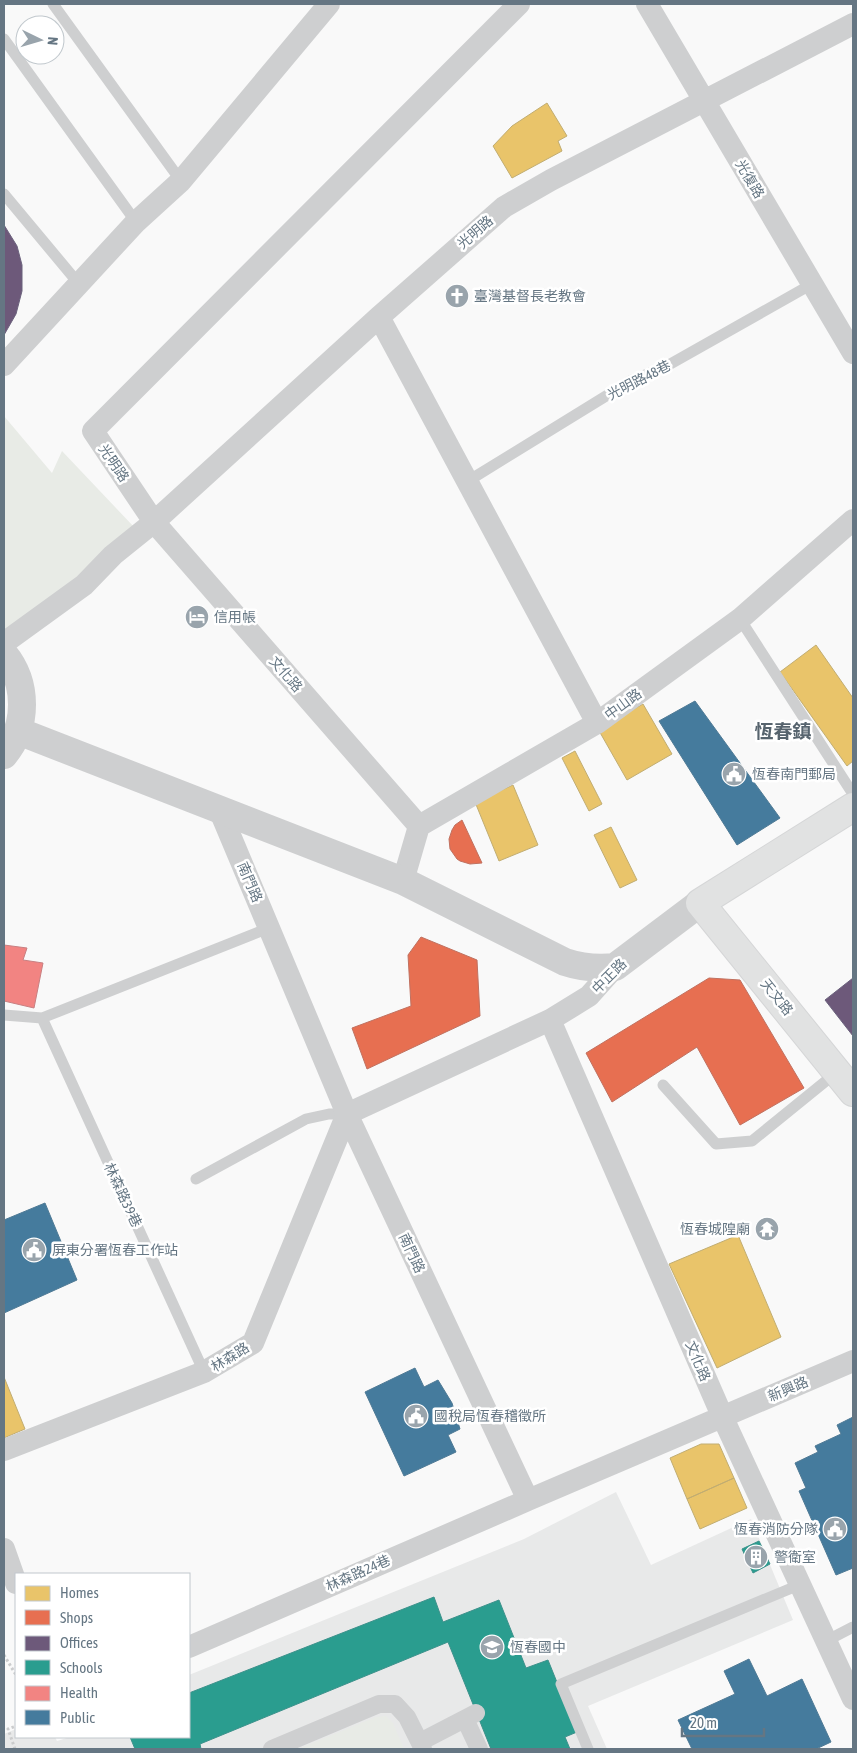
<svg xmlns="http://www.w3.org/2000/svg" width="857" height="1753" viewBox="0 0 857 1753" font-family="'Asap Condensed','Noto Sans TC',sans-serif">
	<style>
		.built { fill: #e8e9e9 }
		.green { fill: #e8ebe6 }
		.homes { fill: #e9c46a; stroke: #c1ad72 }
		.shops { fill: #e76f51; stroke: #c07160 }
		.offices { fill: #6d597a; stroke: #6b627d }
		.schools { fill: #2a9d8f; stroke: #3c918b }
		.health { fill: #f28482; stroke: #c88082 }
		.public { fill: #457b9d; stroke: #4f7a95 }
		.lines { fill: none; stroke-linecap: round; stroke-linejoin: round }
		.secondary-casing { stroke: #d5d6d7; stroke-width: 30 }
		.path { stroke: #cbcccd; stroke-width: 3; stroke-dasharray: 2.5 2.5; stroke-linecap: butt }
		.service { stroke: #cecfd0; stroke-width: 11 }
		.pedestrian { stroke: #cecfd0; stroke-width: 18 }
		.minor { stroke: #cecfd0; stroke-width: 22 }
		.tertiary { stroke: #cecfd0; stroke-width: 28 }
		.secondary { stroke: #e1e2e2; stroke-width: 28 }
		.labels { text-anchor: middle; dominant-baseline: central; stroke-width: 5; stroke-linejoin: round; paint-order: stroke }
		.street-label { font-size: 14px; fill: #657683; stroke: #fff }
		.poi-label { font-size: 14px; fill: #657683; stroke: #fff; text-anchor: start }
		.district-label { font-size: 19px; font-weight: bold; fill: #57646e; stroke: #fff }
	</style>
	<rect width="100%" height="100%" fill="#f9f9f9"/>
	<path class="built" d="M616,1492L651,1565L751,1519L793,1620L588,1706L607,1749H4V1734L16,1729V1737H55L57,1741L70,1737H189V1675L524,1539Z"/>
	<path class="green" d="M4,416L52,473L62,451L134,527L103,562L4,639Z
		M386,1716L393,1723L404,1749H298L376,1717Z"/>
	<path class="homes" d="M547,103L567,136L558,141L562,151L512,178L493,146L512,126Z
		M816,645L853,698V761L847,766L780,672Z
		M643,704L672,754L627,780L598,729Z
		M575,751L602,804L589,811L562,758Z
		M513,785L538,845L499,861L475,802Z
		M611,827L637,880L620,888L594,835Z
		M738,1235L781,1337L717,1368L669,1264Z
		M4,1377L25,1429L4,1438Z
		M701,1444H719L734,1478L687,1499L670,1458Z
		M734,1478L747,1508L700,1529L687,1499Z"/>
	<path class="shops" d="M462,820L482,863L470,864L460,861L457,859L450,849L449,839L452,830L455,825Z
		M421,937L477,960L480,1016L367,1069L352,1028L411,1006L408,955Z
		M709,978L740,980L804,1088L740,1125L697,1047L612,1102L586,1053Z"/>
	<path class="offices" d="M4,225L17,246L22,265V291L16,314L4,335Z
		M853,978V1036L825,1000Z"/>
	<path class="schools" d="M759,1541L770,1564L753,1573L742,1549Z
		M434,1597L443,1622L499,1600L526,1668L548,1660L577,1732L565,1737L570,1749H491L448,1642L200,1744L201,1749H135L130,1737H189V1693Z"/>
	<path class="health" d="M4,945L27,948L23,960L43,963L34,1008L4,1001Z"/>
	<path class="public" d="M695,701L780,818L737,845L659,721Z
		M45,1203L77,1280L4,1313V1220Z
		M415,1368L424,1387L438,1380L452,1403L460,1429L448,1435L456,1452L404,1476L365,1392Z
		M853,1417V1568L836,1575L799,1491L806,1488L795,1463L818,1452L815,1446L841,1434L837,1425Z
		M749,1659L767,1696L802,1679L831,1742L816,1749H692L678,1720L735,1694L724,1671Z"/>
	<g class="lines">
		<g class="secondary-casing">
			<path id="secondary" d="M853,807L700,903L853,1092"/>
		</g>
		<path class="path" d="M4,1655L16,1675
			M15,1749L8,1729L16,1726"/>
		<path class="service" d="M53,4L181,181
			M4,39L136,222
			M4,194L79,284
			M468,481L632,380L665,367L812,284
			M740,619L853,794
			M4,1015L42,1018L269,928
			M42,1018L204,1372
			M663,1085L716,1144L752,1141L837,1072
			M196,1179L306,1119L329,1114H347
			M826,1641L853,1627
			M588,1749L561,1684L799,1585"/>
		<path class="pedestrian" d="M465,1719L479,1749
			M420,1742L476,1713
			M272,1749L379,1704H395L407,1717L423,1749"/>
		<path class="minor" d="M647,4L853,353
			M379,317L597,723
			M4,365L136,222L181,181L329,4
			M4,643L84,585L113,555L154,522L379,317L504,207L551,180L853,24
			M219,809L347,1114L528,1500L853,1361
			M419,826L154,522L93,431L519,4
			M403,881L419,826L597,723L740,619L853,520
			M550,1020L723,1418L853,1699
			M4,1450L204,1372L253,1343L347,1114L550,1020L589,996L615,967
			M4,1549L16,1583
			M189,1647L528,1500"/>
		<path class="tertiary" d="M4,654C28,683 28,726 4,755
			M18,731L403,881L565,962C583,968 597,969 615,967L700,903"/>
		<use href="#secondary" class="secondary"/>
	</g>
	<defs>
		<g id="church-disc" transform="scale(1.25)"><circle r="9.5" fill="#99a4ac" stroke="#fff"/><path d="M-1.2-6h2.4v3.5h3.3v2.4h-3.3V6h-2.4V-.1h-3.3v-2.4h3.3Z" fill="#fff"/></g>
		<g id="hotel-disc" transform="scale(1.25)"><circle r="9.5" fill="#99a4ac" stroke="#fff"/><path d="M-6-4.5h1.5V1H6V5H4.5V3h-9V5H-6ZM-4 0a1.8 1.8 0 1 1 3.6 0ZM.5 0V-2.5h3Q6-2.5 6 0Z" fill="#fff"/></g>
		<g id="civic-disc" transform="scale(1.25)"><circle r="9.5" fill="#99a4ac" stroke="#fff"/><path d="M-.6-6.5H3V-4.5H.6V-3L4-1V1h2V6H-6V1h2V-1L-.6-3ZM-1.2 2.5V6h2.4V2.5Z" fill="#fff"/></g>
		<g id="temple-disc" transform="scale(1.25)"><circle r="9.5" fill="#99a4ac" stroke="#fff"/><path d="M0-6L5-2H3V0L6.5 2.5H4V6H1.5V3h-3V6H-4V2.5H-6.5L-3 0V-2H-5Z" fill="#fff"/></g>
		<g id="building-disc" transform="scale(1.25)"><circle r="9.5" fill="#99a4ac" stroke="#fff"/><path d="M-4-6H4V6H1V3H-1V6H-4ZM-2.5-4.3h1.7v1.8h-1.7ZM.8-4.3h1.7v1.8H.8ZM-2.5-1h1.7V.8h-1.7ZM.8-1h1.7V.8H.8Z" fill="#fff"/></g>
		<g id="school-disc" transform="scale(1.25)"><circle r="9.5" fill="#99a4ac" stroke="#fff"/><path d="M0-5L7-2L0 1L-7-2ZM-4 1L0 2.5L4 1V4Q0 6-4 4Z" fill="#fff"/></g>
	</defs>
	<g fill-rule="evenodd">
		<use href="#church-disc" x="457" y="296"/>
		<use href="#hotel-disc" x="197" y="617"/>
		<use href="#civic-disc" x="734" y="774"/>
		<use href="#temple-disc" x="767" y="1229"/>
		<use href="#civic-disc" x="34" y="1250"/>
		<use href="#civic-disc" x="416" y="1416"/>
		<use href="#civic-disc" x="835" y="1529"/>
		<use href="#building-disc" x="756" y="1557"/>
		<use href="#school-disc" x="492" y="1647"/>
	</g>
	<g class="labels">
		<g class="street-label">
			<text transform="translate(750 179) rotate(59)">光復路</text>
			<text transform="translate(475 232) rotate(-41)">光明路</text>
			<text transform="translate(639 380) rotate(-27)">光明路48巷</text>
			<text transform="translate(114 463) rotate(56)">光明路</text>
			<text transform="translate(286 674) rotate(49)">文化路</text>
			<text transform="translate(623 704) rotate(-36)">中山路</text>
			<text transform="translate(250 882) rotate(67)">南門路</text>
			<text transform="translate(609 976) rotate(-45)">中正路</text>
			<text transform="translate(777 997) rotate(51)">天文路</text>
			<text transform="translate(123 1195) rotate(65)">林森路39巷</text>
			<text transform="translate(412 1253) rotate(65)">南門路</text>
			<text transform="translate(230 1357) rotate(-32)">林森路</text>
			<text transform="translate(698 1361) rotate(67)">文化路</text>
			<text transform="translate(788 1389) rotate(-23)">新興路</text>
			<text transform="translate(358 1573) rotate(-24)">林森路24巷</text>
		</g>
		<g class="poi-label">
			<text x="474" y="296">臺灣基督長老教會</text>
			<text x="214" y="617">信用帳</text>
			<text x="752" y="774">恆春南門郵局</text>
			<text x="750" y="1229" text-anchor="end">恆春城隍廟</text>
			<text x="52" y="1250">屏東分署恆春工作站</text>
			<text x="434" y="1416">國稅局恆春稽徵所</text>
			<text x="818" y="1529" text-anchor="end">恆春消防分隊</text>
			<text x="774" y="1557">警衛室</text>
			<text x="510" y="1647">恆春國中</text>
		</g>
		<g class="district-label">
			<text x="783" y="731">恆春鎮</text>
		</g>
	</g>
	<rect width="857" height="1753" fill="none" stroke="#657683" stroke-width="10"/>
	<rect x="15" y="1573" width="175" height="165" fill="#ffffff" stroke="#c1c8cd"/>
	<rect x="25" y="1586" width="25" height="15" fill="#e9c46a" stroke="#c1c8cd"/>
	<text x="60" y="1598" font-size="15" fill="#657683">Homes</text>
	<rect x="25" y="1610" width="25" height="15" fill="#e76f51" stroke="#c1c8cd"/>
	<text x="60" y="1623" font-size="15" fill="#657683">Shops</text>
	<rect x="25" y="1636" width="25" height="15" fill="#6d597a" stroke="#c1c8cd"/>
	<text x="60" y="1648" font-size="15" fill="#657683">Offices</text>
	<rect x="25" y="1660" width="25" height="15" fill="#2a9d8f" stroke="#c1c8cd"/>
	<text x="60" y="1673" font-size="15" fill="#657683">Schools</text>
	<rect x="25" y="1686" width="25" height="15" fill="#f28482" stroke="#c1c8cd"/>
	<text x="60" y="1698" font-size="15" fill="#657683">Health</text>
	<rect x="25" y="1710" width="25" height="15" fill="#457b9d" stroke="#c1c8cd"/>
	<text x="60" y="1723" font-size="15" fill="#657683">Public</text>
	<g transform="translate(40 40) rotate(95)"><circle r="24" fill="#ffffff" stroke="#c1c8cd"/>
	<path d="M0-4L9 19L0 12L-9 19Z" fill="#99a4ac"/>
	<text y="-8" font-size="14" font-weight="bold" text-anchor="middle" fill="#657683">N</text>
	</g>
	<path d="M682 1728v8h82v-8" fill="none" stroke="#657683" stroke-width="2.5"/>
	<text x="690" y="1728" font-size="15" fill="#657683" stroke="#ffffff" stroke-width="4" paint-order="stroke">20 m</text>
</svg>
